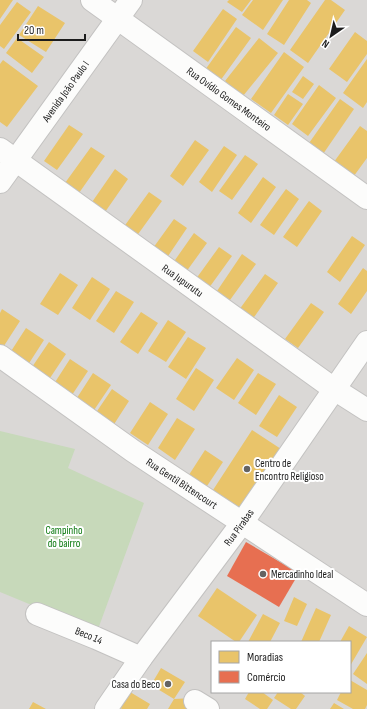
<svg xmlns="http://www.w3.org/2000/svg" width="367" height="709" viewBox="0 0 367 709" font-family="'Sofia Sans Condensed',sans-serif">
	<style>
		.residential { fill: #dad8d6; fill-rule: evenodd }
		.forest { fill: #c7d9ba }
		.homes { fill: #e9c46a }
		.shops { fill: #e76f51 }
		.lines { fill: none; stroke-linecap: round; stroke-linejoin: round }
		.minor-casing { stroke: #c3c2c1; stroke-width: 24 }
		.minor { stroke: #fcfcfb; stroke-width: 22 }
		.poi-dot { fill: #646362; stroke: #fff; stroke-width: 1.5 }
		.labels { text-anchor: middle; dominant-baseline: central; stroke-width: 4; stroke-linejoin: round; paint-order: stroke }
		.street-label { font-size: 11px; fill: #1c1c1c; stroke: #fff }
		.poi-label { font-size: 11px; fill: #1c1c1c; stroke: #fff; text-anchor: start }
		.park-label { font-size: 11px; fill: #0c7910; stroke: #fff }
	</style>
	<rect width="100%" height="100%" fill="#ebe8e5"/>
	<path class="residential" d="M0,0H367V709H0ZM212,642H350V692H212Z"/>
	<path class="forest" d="M0,431L75,449L68,468L144,503L97,632L0,592Z"/>
	<path class="homes" d="M0,0H13L0,19Z
		M229,0H251L242,12L227,2Z
		M253,0H283L263,30L242,15Z
		M289,0H307L311,3L284,45L267,34Z
		M325,0H331L345,10L308,63L290,50Z
		M17,2L31,12L4,49L0,46V25Z
		M38,6L65,23L46,52L19,35Z
		M223,9L237,19L208,62L193,51Z
		M236,27L251,38L220,81L205,70Z
		M355,32L367,41V54L347,82L329,69Z
		M17,38L44,57L32,73L6,53Z
		M259,38L278,53L243,96L225,81Z
		M284,52L304,67L271,113L251,99Z
		M367,59V102L363,108L343,93Z
		M3,60L38,86L7,127L0,122V64Z
		M303,76L314,84L303,99L292,92Z
		M319,85L336,98L308,136L292,124Z
		M288,94L303,104L288,125L274,115Z
		M340,99L354,109L321,157L307,146Z
		M69,125L83,134L57,170L44,161Z
		M360,126L367,131V158L351,180L331,166Z
		M195,140L209,150L183,186L170,176Z
		M224,146L237,155L212,192L199,182Z
		M91,147L105,156L79,193L65,183Z
		M245,155L258,164L232,200L219,191Z
		M115,169L128,179L103,215L90,205Z
		M263,177L276,187L251,223L238,213Z
		M286,189L299,199L274,235L260,225Z
		M149,192L162,201L136,237L123,228Z
		M309,201L322,211L297,247L283,237Z
		M174,219L187,228L162,265L148,255Z
		M194,233L207,243L181,279L168,270Z
		M352,236L365,245L340,282L327,272Z
		M219,247L232,256L206,292L193,283Z
		M242,254L256,264L230,300L217,291Z
		M363,268L367,271V291L351,314L338,304Z
		M60,273L78,285L58,315L40,304Z
		M265,274L278,283L252,320L239,310Z
		M92,277L110,289L90,320L72,308Z
		M116,291L134,302L114,333L96,321Z
		M311,303L324,312L298,348L285,339Z
		M2,309L20,321L0,352V313Z
		M141,312L158,323L138,354L120,342Z
		M168,320L186,332L166,362L148,351Z
		M26,328L44,340L24,371L6,359Z
		M188,337L206,348L186,379L168,367Z
		M49,342L66,354L46,384L28,373Z
		M237,358L254,370L234,400L216,388Z
		M70,359L88,371L68,401L50,390Z
		M196,368L214,380L194,411L176,399Z
		M93,373L111,385L90,416L73,404Z
		M258,373L276,384L256,415L238,403Z
		M112,389L129,401L109,432L91,420Z
		M279,395L297,407L277,437L259,426Z
		M150,402L168,414L148,445L130,433Z
		M177,418L195,429L175,460L158,448Z
		M252,430L281,449L242,509L213,490Z
		M205,450L223,462L203,492L185,481Z
		M217,588L257,615L239,642H236L198,616Z
		M294,597L307,604L297,626L284,621Z
		M316,608L331,615L319,642H301Z
		M263,614L280,623L270,642H248Z
		M349,626L367,637L350,666V642H340Z
		M367,653V684L353,674Z
		M161,668L185,682L174,699L193,698L191,709H168L174,699L151,685Z
		M350,680L367,690V705L365,709H353L337,700L341,692H350Z
		M125,689L150,704L147,709H122L116,705Z
		M249,692H262L273,700L267,709H260L245,699Z
		M278,692H300L305,696L296,709H291L274,698Z
		M33,702L46,709H29Z
		M334,703L344,709H330Z"/>
	<path class="shops" d="M246,542L299,573L279,607L227,576Z"/>
	<g class="lines">
		<g class="minor-casing">
			<g id="minor">
				<path id="s1" d="M92,0L367,198"/>
				<path id="s2" d="M0,149L334,389L367,410"/>
				<path id="s3" d="M0,182L131,0"/>
				<path id="s4" d="M0,356L133,451L367,605"/>
				<path id="s5" d="M37,614L96,638L141,658"/>
				<path d="M195,701L208,709"/>
				<path id="s6" d="M106,709L141,658L242,523L367,342"/>
			</g>
		</g>
		<use href="#minor" class="minor"/>
	</g>
	<g class="poi-dot">
		<circle cx="247" cy="469" r="4"/>
		<circle cx="263" cy="574" r="4"/>
		<circle cx="168" cy="684" r="4"/>
	</g>
	<g class="labels">
		<g class="street-label">
			<text stroke="none"><textPath href="#s3" startOffset="112">Avenida João Paulo I</textPath></text>
			<text stroke="none"><textPath href="#s1" startOffset="169">Rua Ovídio Gomes Monteiro</textPath></text>
			<text stroke="none"><textPath href="#s2" startOffset="225">Rua Jupurutu</textPath></text>
			<text stroke="none"><textPath href="#s4" startOffset="222">Rua Gentil Bittencourt</textPath></text>
			<text stroke="none"><textPath href="#s6" startOffset="225">Rua Pirabas</textPath></text>
			<text stroke="none"><textPath href="#s5" startOffset="56">Beco 14</textPath></text>
		</g>
		<g class="poi-label">
			<text x="255" y="463">Centro de<tspan x="255" dy="13">Encontro Religioso</tspan></text>
			<text x="271" y="574">Mercadinho Ideal</text>
			<text x="160" y="684" text-anchor="end">Casa do Beco</text>
		</g>
		<g class="park-label">
			<text x="64" y="530">Campinho<tspan x="64" dy="13">do bairro</tspan></text>
		</g>
	</g>
	<rect x="211" y="641" width="140" height="52" fill="#ffffff" stroke="#a4a4a4"/>
	<rect x="219" y="651" width="20" height="12" fill="#e9c46a" stroke="#a4a4a4"/>
	<text x="247" y="661" font-size="12" fill="#1c1c1c">Moradias</text>
	<rect x="219" y="671" width="20" height="12" fill="#e76f51" stroke="#a4a4a4"/>
	<text x="247" y="681" font-size="12" fill="#1c1c1c">Comércio</text>
	<g transform="translate(331 36) rotate(214)" stroke="#ffffff" stroke-width="3" paint-order="stroke">
	<path d="M0-3L7 15L0 10L-7 15Z" fill="#1c1c1c"/>
	<text y="-6" font-size="11" font-weight="bold" text-anchor="middle" fill="#1c1c1c">N</text>
	</g>
	<path d="M18 34v6h67v-6" fill="none" stroke="#1c1c1c" stroke-width="2"/>
	<text x="24" y="34" font-size="12" fill="#1c1c1c" stroke="#ffffff" stroke-width="3" paint-order="stroke">20 m</text>
</svg>
